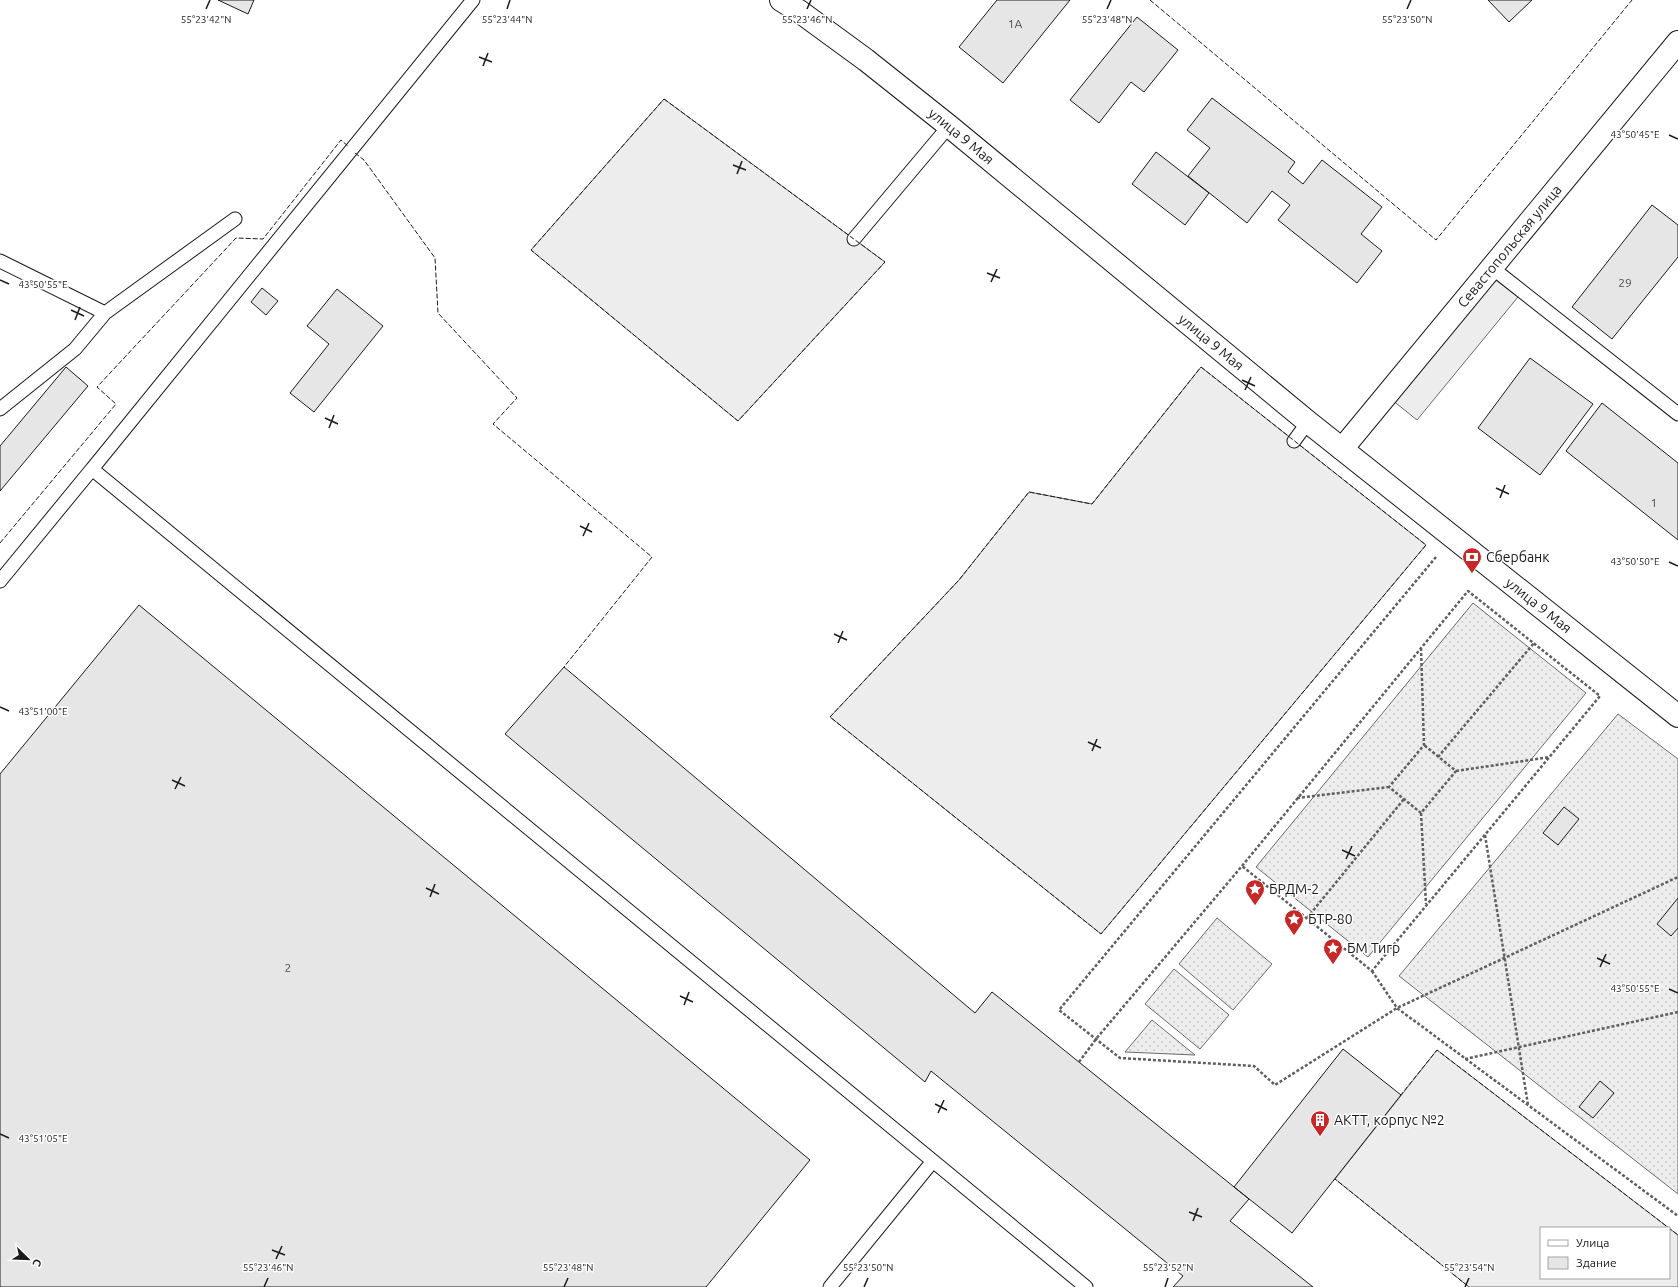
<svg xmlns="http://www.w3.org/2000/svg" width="1678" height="1287" viewBox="0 0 1678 1287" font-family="Ubuntu,sans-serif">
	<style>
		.grass { fill: url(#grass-dots); stroke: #6a6a6a }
		.built { fill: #ededed; stroke: #6a6a6a; fill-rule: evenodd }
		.building { fill: #e6e6e6; stroke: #1a1a1a }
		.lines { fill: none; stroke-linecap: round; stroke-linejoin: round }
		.lane-casing { stroke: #1a1a1a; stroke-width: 15 }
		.secondary-casing { stroke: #1a1a1a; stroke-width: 24 }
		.path { stroke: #5f5f5f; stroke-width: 2.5; stroke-dasharray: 3 2; stroke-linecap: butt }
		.lane { stroke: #fff; stroke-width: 13 }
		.secondary { stroke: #fff; stroke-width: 22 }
		.fence { stroke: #1a1a1a; stroke-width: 1; stroke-dasharray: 5 2; stroke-linecap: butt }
		.ticks { fill: none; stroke: #1a1a1a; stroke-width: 1.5 }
		.labels { text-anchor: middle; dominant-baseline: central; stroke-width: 3; stroke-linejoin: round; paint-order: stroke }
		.number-label { font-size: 12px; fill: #4d4d4d }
		.street-label { font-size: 14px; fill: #1a1a1a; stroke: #fff }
		.poi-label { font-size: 14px; fill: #1a1a1a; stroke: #fff; text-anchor: start }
		.ticks-label { font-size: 10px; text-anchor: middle; fill: #1a1a1a; stroke: #fff; stroke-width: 3; stroke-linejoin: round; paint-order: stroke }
	</style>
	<defs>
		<pattern id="grass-dots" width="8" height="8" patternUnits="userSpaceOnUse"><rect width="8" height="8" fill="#ededed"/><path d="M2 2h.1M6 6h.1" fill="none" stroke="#cbcbcb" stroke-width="1.8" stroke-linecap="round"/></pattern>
	</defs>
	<rect width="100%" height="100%" fill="#fff"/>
	<path class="grass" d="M1473,603L1586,693L1368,957L1256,867Z
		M1618,714L1678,759V1194L1399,976Z
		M1217,918L1272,964L1233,1010L1179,964Z
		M1174,969L1229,1015L1200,1049L1145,1004Z
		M1152,1020L1195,1055L1125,1052Z"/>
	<path class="built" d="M664,99L885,262L738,421L531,250Z
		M1494,278L1518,297L1417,420L1392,400Z
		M1201,367L1426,545L1101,934L830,717L959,580L1029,492L1092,504Z
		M1437,1050L1678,1235V1287H1469L1335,1179ZM1541,1228H1669V1278H1541Z"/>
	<path class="building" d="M218,0H254L248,14Z
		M997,0H1070L1003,83L959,47Z
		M1488,0H1532L1509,22Z
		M1137,17L1178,50L1144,92L1131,82L1099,123L1070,100Z
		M1212,98L1295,162L1288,172L1303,184L1322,160L1382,207L1361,234L1382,251L1357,283L1278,220L1290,205L1272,191L1247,223L1188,176L1210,148L1187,130Z
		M1156,152L1209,193L1185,225L1132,184Z
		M1652,205L1678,225V257L1612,339L1572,307Z
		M262,288L278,301L266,315L251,302Z
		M337,289L383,326L314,412L290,393L329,344L307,326Z
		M1530,358L1593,404L1540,475L1478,428Z
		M66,367L88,386L0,491V446Z
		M1602,403L1678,463V540L1566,451Z
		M139,605L810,1160L706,1287H0V774Z
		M564,667L975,1013L992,992L1249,1199L1230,1221L1313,1287H1173L1183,1276L931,1071L925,1082L505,734Z
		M1564,807L1579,819L1558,845L1543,833Z
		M1678,898V928L1671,936L1657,924Z
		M1343,1049L1401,1095L1292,1233L1234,1187Z
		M1600,1081L1614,1093L1593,1118L1579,1107Z"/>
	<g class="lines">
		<g class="lane-casing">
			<path id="lane" d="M854,239L949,126
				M0,261L105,313
				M1491,267L1678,414
				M0,409L75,349L105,313L235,219
				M1294,441L1308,422
				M92,469L473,0
				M0,581L92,469L1086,1287
				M830,1287L933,1161"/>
		</g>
		<g class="secondary-casing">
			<g id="secondary">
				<path id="s1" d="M781,0L799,11L866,60L949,126L1308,422L1678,716"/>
				<path id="s2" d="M1342,449L1678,42"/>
			</g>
		</g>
		<path class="path" d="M1436,557L1059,1010L1120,1058L1254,1066L1275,1085L1397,1008L1678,877
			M1421,648L1424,745L1389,787L1421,813L1456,771L1424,745
			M1438,757L1534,643
			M1456,771L1550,757
			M1297,798L1389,787
			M1421,813L1426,904
			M1485,835L1528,1105
			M1307,918L1404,799
			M1372,971L1397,1008L1678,1216
			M1465,1059L1678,1012
			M1079,1062L1096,1039L1242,866L1468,591L1600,696L1372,971L1242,866"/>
		<use href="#lane" class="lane"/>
		<use href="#secondary" class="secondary"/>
		<path class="fence" d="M1150,0L1436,240L1632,0
			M664,99L885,262L738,421L531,250Z
			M355,153L364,160L435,258L438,313L517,398L493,424L652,557L564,667L565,668
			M1201,367L1426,545L1101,934L830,717L959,580L1029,492L1092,504Z
			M0,543L116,404L97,387L236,238L263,239L341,140L349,147
			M1400,1096L1437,1050L1678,1235
			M1333,1181L1335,1179L1469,1287"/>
	</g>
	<path class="ticks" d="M206,9L210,0M507,9L510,0M807,9L811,0M1107,9L1111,0M1407,9L1411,0M479,57L492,62M483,66L488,53M1669,135L1678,139M733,165L746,170M737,174L742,161M987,273L1000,278M0,280L9,284M991,282L997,269M71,310L84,316M75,320L80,307M1242,380L1255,386M1245,390L1251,377M325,418L338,424M329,428L334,415M1496,488L1509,494M1500,498L1505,485M580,526L592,532M583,536L589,523M1669,562L1678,566M834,634L847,640M838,643L843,631M0,707L9,711M1088,742L1101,748M1092,751L1097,739M172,780L185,786M175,789L181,777M1342,850L1355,856M1346,859L1352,846M426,888L439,894M430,897L435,884M1597,958L1610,964M1600,967L1606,954M1669,989L1678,993M680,996L693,1002M684,1005L689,992M935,1104L947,1110M938,1113L944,1100M0,1134L9,1138M1189,1212L1202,1217M1193,1221L1198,1208M272,1250L285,1255M276,1259L282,1246M264,1287L268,1278M564,1287L568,1278M864,1287L868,1278M1165,1287L1168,1278M1465,1287L1469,1278"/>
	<defs>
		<g id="bank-pin" transform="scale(1)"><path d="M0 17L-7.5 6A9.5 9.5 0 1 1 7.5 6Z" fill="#c62828" stroke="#fff"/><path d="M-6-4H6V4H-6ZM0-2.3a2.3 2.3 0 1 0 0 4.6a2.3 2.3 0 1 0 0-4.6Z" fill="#fff"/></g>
		<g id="sight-pin" transform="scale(1)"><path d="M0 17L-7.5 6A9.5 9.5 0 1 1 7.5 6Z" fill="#c62828" stroke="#fff"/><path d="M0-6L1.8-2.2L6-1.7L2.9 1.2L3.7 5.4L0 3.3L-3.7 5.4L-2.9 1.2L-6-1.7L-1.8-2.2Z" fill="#fff"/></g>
		<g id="building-pin" transform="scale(1)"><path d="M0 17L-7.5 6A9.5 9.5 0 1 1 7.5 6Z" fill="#c62828" stroke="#fff"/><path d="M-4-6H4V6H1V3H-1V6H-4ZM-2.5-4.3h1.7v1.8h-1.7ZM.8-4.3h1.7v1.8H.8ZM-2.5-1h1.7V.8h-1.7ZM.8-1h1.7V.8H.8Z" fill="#fff"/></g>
	</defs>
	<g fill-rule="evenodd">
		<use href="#bank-pin" x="1472" y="557"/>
		<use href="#sight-pin" x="1255" y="889"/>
		<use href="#sight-pin" x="1294" y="919"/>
		<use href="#sight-pin" x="1333" y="948"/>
		<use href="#building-pin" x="1320" y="1120"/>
	</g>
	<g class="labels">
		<g class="number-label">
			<text x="1015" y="23">1А</text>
			<text x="1625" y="282">29</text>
			<text x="1654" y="502">1</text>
			<text x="288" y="967">2</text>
		</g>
		<g class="street-label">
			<text stroke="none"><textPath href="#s1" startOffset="226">улица 9 Мая</textPath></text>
			<text stroke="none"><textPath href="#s2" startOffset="263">Севастопольская улица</textPath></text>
			<text stroke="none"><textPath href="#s1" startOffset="550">улица 9 Мая</textPath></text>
			<text stroke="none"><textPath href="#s1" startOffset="970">улица 9 Мая</textPath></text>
		</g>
		<g class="poi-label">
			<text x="1486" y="557">Сбербанк</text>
			<text x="1269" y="889">БРДМ-2</text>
			<text x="1308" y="919">БТР-80</text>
			<text x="1347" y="948">БМ Тигр</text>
			<text x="1334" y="1120">АКТТ, корпус №2</text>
		</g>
	</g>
	<g class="ticks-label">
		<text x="206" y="23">55°23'42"N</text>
		<text x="507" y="23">55°23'44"N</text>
		<text x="807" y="23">55°23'46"N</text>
		<text x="1107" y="23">55°23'48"N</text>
		<text x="1407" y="23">55°23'50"N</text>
		<text x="1635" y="138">43°50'45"E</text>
		<text x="43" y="288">43°50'55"E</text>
		<text x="1635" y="565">43°50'50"E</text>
		<text x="43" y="715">43°51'00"E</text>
		<text x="1635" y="992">43°50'55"E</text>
		<text x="43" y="1142">43°51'05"E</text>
		<text x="268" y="1271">55°23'46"N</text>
		<text x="568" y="1271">55°23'48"N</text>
		<text x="868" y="1271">55°23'50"N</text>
		<text x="1168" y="1271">55°23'52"N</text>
		<text x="1469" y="1271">55°23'54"N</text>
	</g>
	<rect x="1540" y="1227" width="130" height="52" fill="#ffffff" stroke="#a3a3a3"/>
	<rect x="1548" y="1240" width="20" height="6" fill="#ffffff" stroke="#a3a3a3"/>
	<text x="1576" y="1247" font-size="12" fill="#1a1a1a">Улица</text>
	<rect x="1548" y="1257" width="20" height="12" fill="#e6e6e6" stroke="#a3a3a3"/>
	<text x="1576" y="1267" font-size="12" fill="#1a1a1a">Здание</text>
	<g transform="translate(28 1259) rotate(113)" stroke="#ffffff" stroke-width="3" paint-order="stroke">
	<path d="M0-3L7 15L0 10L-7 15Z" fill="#1a1a1a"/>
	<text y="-6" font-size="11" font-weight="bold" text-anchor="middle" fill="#1a1a1a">С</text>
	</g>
</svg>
